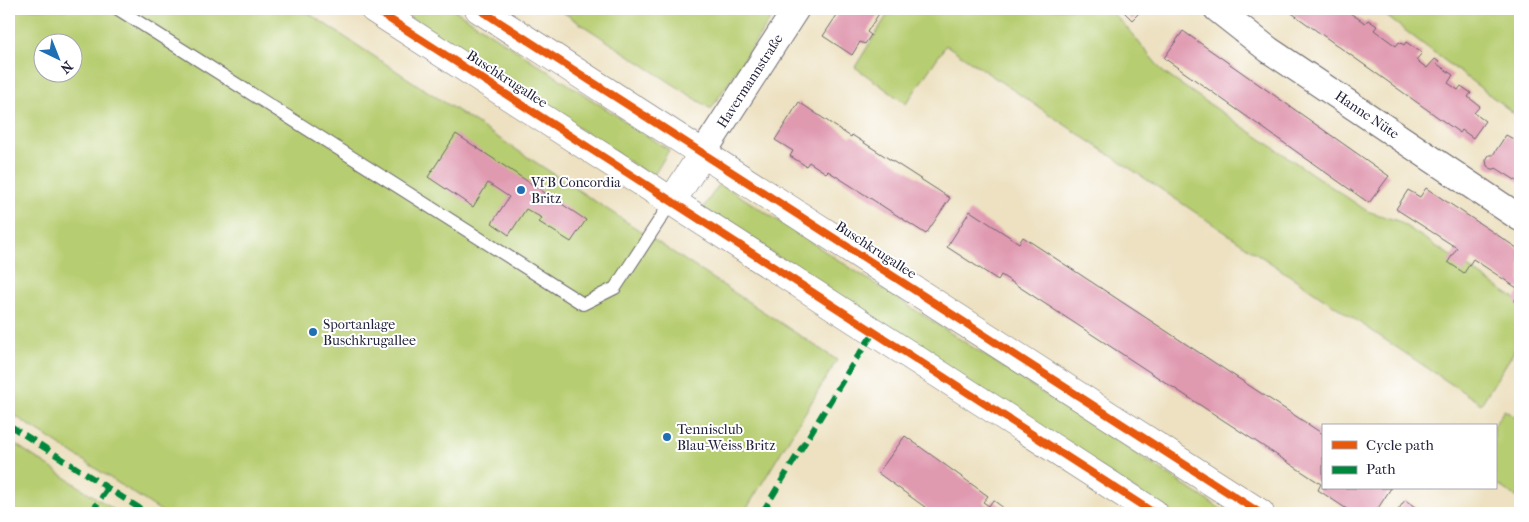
<svg xmlns="http://www.w3.org/2000/svg" width="1529" height="522" viewBox="0 0 1529 522" font-family="'IM FELL French Canon',serif">
	<style>
		.green { fill: #b7cd71; stroke: #6c7856; fill-rule: evenodd }
		.building { fill: #e09ab0 }
		.lines { fill: none; stroke-linecap: round; stroke-linejoin: round }
		.lane-casing { stroke: #69656a; stroke-width: 14 }
		.street-casing { stroke: #69656a; stroke-width: 28 }
		.secondary-casing { stroke: #69656a; stroke-width: 29 }
		.lane { stroke: #fff; stroke-width: 12 }
		.street { stroke: #fff; stroke-width: 26 }
		.secondary { stroke: #fff; stroke-width: 28 }
		.quiet { stroke: #00873e; stroke-width: 6; stroke-dasharray: 12 6; stroke-linecap: butt }
		.cycleway-casing { stroke: #fff; stroke-width: 11 }
		.cycleway { stroke: #e8590c; stroke-width: 8 }
		.poi-dot { fill: #1f6fb2; stroke: #fff; stroke-width: 2 }
		.labels { text-anchor: middle; dominant-baseline: central; stroke-width: 4; stroke-linejoin: round; paint-order: stroke }
		.street-label { font-size: 14px; fill: #22223b; stroke: #fff }
		.poi-label { font-size: 14px; fill: #22223b; stroke: #fff; text-anchor: start }
	</style>
	<rect width="100%" height="100%" fill="#fff"/>
	<filter id="ink" filterUnits="userSpaceOnUse"><feTurbulence type="fractalNoise" baseFrequency=".02" numOctaves="2"/><feDisplacementMap in="SourceGraphic" scale="10" xChannelSelector="R" yChannelSelector="G"/><feConvolveMatrix kernelMatrix="1 2 1 2 8 2 1 2 1" color-interpolation-filters="sRGB"/></filter>
	<filter id="wash" filterUnits="userSpaceOnUse"><feTurbulence type="fractalNoise" baseFrequency=".0096" numOctaves="4" result="noise"/><feDisplacementMap in="SourceGraphic" scale="20" xChannelSelector="R" yChannelSelector="G"/><feGaussianBlur stdDeviation="1.12" result="paint"/><feColorMatrix in="noise" values="0 0 0 0 0 0 0 0 0 0 0 0 0 0 0 0 0 1.4 0 .05"/><feComposite in="paint" operator="in"/></filter>
	<g filter="url(#wash)">
		<rect width="100%" height="100%" fill="#ede1c1"/>
		<path class="green" d="M9,9H302L837,360L744,513H164L9,412ZM42,42H72V72H42Z
			M397,9H453L669,150L653,177Z
			M558,9H777L711,109Z
			M891,9H1109L1127,28L1164,73L1367,211L1398,221L1520,302V342L1481,404L946,45L906,104L855,67Z
			M1377,9H1520V118Z
			M720,183L1227,513H1170L703,208Z
			M1504,410L1520,420L1519,499L1495,483L1494,426Z
			M9,440L119,513H9Z"/>
		<g id="blocks">
			<path class="building" d="M841,9H882L867,32L871,35L865,44L860,42L852,55L823,36Z
				M1121,9H1143L1132,20Z
				M1286,9H1344L1365,23L1368,20L1377,26L1374,30L1396,46L1399,42L1404,45L1406,42L1422,53L1416,60L1427,68L1435,59L1439,62L1437,64L1453,75L1448,83L1458,90L1461,86L1471,93L1468,97L1480,106L1474,113L1485,121L1473,138L1462,130L1460,133Z
				M1183,31L1389,176L1369,203L1164,58Z
				M799,102L851,137L852,135L950,198L926,234L828,171L826,173L809,162L806,166L790,156L793,151L775,140Z
				M456,134L586,220L571,242L539,222L542,218L526,209L509,235L492,223L509,197L488,183L473,207L428,177Z
				M1506,135L1519,142L1520,140V183L1496,168L1495,169H1492L1487,166L1486,160L1489,155H1493Z
				M1426,188L1520,250V290L1473,259L1464,273L1448,262L1457,248L1396,209L1408,190L1420,197Z
				M970,211L1019,243L1023,237L1323,434V488H1391L1375,513H1353L1318,490L1321,484L1001,275L998,280L947,247Z
				M1520,291V306L1514,302Z
				M905,436L988,496L983,502L989,506L993,500L1005,509L1002,513H933L878,473Z
				M1405,500L1424,513H1396Z"/>
		</g>
	</g>
	<g filter="url(#ink)">
		<use href="#blocks" fill-opacity="0" stroke="#69656a" stroke-width="1"/>
		<g class="lines">
			<g class="lane-casing">
				<path id="lane" d="M118,9L583,304L615,288L672,201"/>
			</g>
			<g class="street-casing">
				<path id="street" d="M1217,9L1269,50L1520,218
					M703,153L796,9"/>
			</g>
			<g class="secondary-casing">
				<path id="secondary" d="M374,9L1154,513
					M479,9L1260,513
					M672,201L703,153"/>
			</g>
			<use href="#lane" class="lane"/>
			<use href="#street" class="street"/>
			<use href="#secondary" class="secondary"/>
			<path class="quiet" d="M9,425L147,513
				M91,513L108,488
				M762,513L854,362L874,332"/>
			<g class="cycleway-casing">
				<path id="cycleway" d="M374,9L1154,513
					M479,9L1260,513"/>
			</g>
			<use href="#cycleway" class="cycleway"/>
		</g>
	</g>
	<g class="poi-dot">
		<circle cx="521" cy="190" r="5"/>
		<circle cx="313" cy="332" r="5"/>
		<circle cx="667" cy="437" r="5"/>
	</g>
	<g class="labels">
		<g class="street-label">
			<text transform="translate(507 79) rotate(33)">Buschkrugallee</text>
			<text transform="translate(750 81) rotate(-57)">Havermannstraße</text>
			<text transform="translate(1367 115) rotate(34)">Hanne Nüte</text>
			<text transform="translate(876 250) rotate(33)">Buschkrugallee</text>
		</g>
		<g class="poi-label">
			<text x="531" y="182">VfB Concordia<tspan x="531" dy="16">Britz</tspan></text>
			<text x="323" y="324">Sportanlage<tspan x="323" dy="16">Buschkrugallee</tspan></text>
			<text x="677" y="429">Tennisclub<tspan x="677" dy="16">Blau-Weiss Britz</tspan></text>
		</g>
	</g>
	<rect width="1529" height="522" fill="none" stroke="#fff" stroke-width="30"/>
	<rect x="1322" y="424" width="175" height="65" fill="#ffffff" stroke="#a7a7b1"/>
	<rect x="1332" y="441" width="25" height="8" fill="#e8590c" stroke="#a7a7b1"/>
	<text x="1366" y="450" font-size="15" fill="#22223b">Cycle path</text>
	<rect x="1332" y="466" width="25" height="8" fill="#00873e" stroke="#a7a7b1"/>
	<text x="1366" y="474" font-size="15" fill="#22223b">Path</text>
	<g transform="translate(58 58) rotate(137)"><circle r="24" fill="#ffffff" stroke="#a7a7b1"/>
	<path d="M0-4L9 19L0 12L-9 19Z" fill="#1f6fb2"/>
	<text y="-8" font-size="14" font-weight="bold" text-anchor="middle" fill="#22223b">N</text>
	</g>
</svg>
